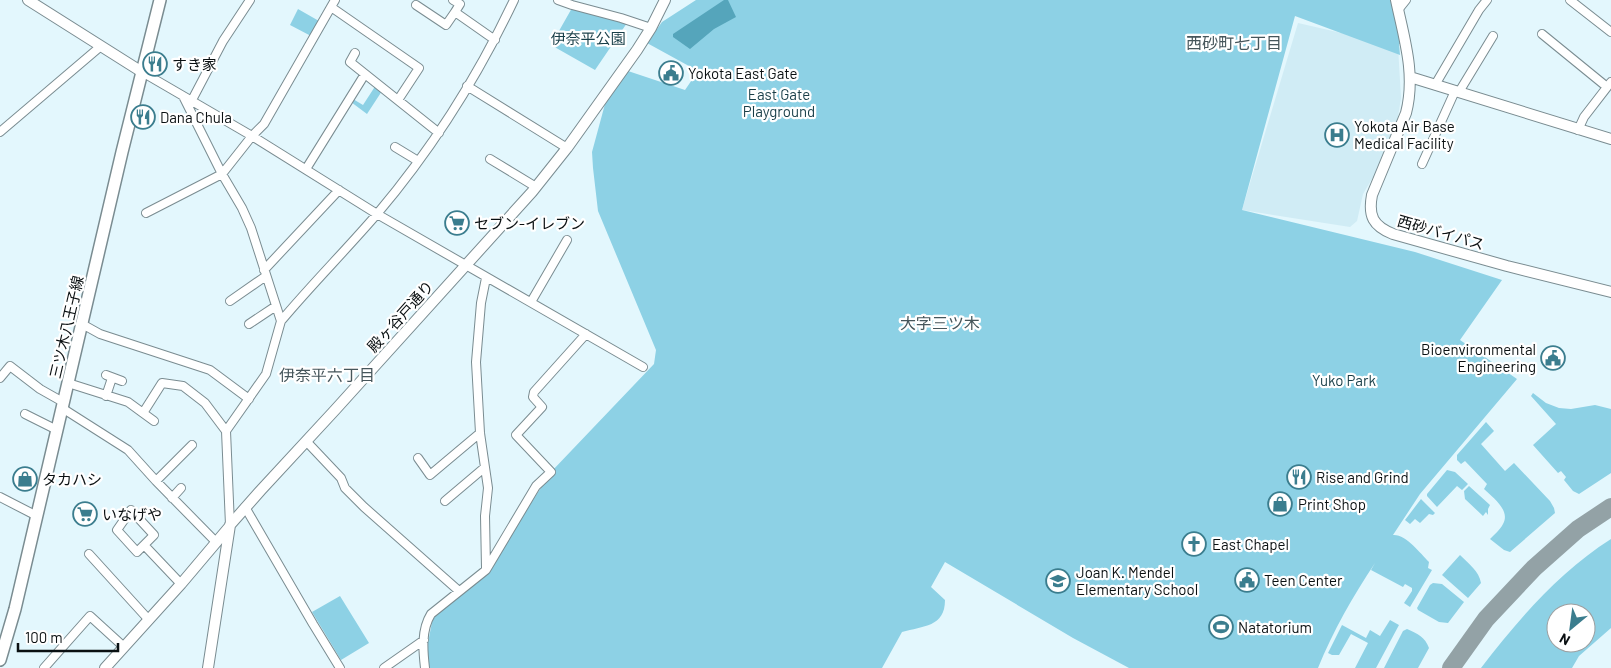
<svg xmlns="http://www.w3.org/2000/svg" width="1611" height="668" viewBox="0 0 1611 668" font-family="Barlow,'Noto Sans JP',sans-serif">
	<style>
		.built { fill: #d0ecf5 }
		.green { fill: #8dd1e5; fill-rule: evenodd }
		.water { fill: #55a5bb }
		.lines { fill: none; stroke-linecap: round; stroke-linejoin: round }
		.taxiway { stroke: #93a2a6; stroke-width: 18 }
		.minor-casing { stroke: #7a8c91; stroke-width: 10 }
		.tertiary-casing { stroke: #7a8c91; stroke-width: 12 }
		.secondary-casing { stroke: #7a8c91; stroke-width: 14 }
		.minor { stroke: #fff; stroke-width: 8 }
		.tertiary { stroke: #fff; stroke-width: 10 }
		.secondary { stroke: #fff; stroke-width: 11 }
		.labels { text-anchor: middle; dominant-baseline: central; stroke-width: 4.5; stroke-linejoin: round; paint-order: stroke }
		.park-label { font-size: 15px; fill: #183e48; stroke: #fff }
		.poi-label { font-size: 15px; fill: #0a1012; stroke: #fff; text-anchor: start }
		.street-label { font-size: 15px; fill: #0a1012; stroke: #fff }
		.neighbourhood-label { font-size: 16px; fill: #46565b; stroke: #fff }
	</style>
	<rect width="100%" height="100%" fill="#e3f7fd"/>
	<path class="built" d="M1298,23L1398,46L1401,98L1394,142L1363,194L1357,221L1350,227L1242,210Z"/>
	<path class="green" d="M696,0H1395L1402,44H1399L1400,55L1295,16L1242,210L1415,252L1502,280L1460,340L1517,379L1420,494L1393,535C1406,534 1420,553 1429,562L1428,568L1432,570L1410,607L1404,603L1412,591V588L1405,584L1403,587L1371,570L1375,563C1353,596 1333,631 1318,668H1129L1073,638L945,562L931,587L945,600C945,627 923,626 902,632L882,668H426L424,663L434,612L486,570L510,536L551,472L654,364L656,350L598,211L593,168L592,152L605,104L628,71L685,90L698,71L647,43L662,22Z
		M572,8L627,23L595,70L551,45Z
		M298,9L319,21L311,36L290,25Z
		M376,85L382,91L367,114L351,102L353,99L363,105Z
		M1533,393L1546,403L1559,408L1571,409L1595,405L1611,409V473L1579,494L1573,491L1564,480L1566,477L1561,471L1558,473L1533,445L1556,424L1531,396Z
		M1486,422L1494,431L1481,444L1505,471L1514,463L1550,501L1554,508L1555,513L1510,552L1504,550L1490,539C1494,535 1500,530 1503,524C1511,510 1492,497 1484,489L1487,484L1465,461L1461,464L1457,460V455Z
		M1447,470L1455,472L1468,484L1462,490L1457,486L1437,507L1427,496V494Z
		M1469,486L1490,505L1488,509V515L1486,512L1483,516L1465,499L1464,491Z
		M1421,499L1435,513L1433,515L1429,514L1420,523L1415,519L1410,524L1405,520Z
		M1611,539V628L1579,656L1572,668H1481C1518,620 1559,572 1611,539ZM1556,613H1586V643H1556Z
		M1460,555C1469,564 1479,571 1481,583L1468,598L1442,575Z
		M1433,583L1442,584L1464,602L1448,623L1439,622L1418,610L1417,608L1430,585Z
		M340,596L369,643L341,660L312,612Z
		M1390,620L1399,625L1376,668H1355L1368,643L1351,634L1339,655H1332L1328,653L1342,625L1366,638L1370,630L1380,636Z
		M1407,629C1418,634 1425,637 1429,648L1418,668H1384L1403,631Z"/>
	<path class="water" d="M724,0H728L736,17L714,29L690,49L673,37V34Z"/>
	<g class="lines">
		<path class="taxiway" d="M1451,668L1486,619L1534,568L1578,529L1611,507"/>
		<g class="minor-casing">
			<path id="minor" d="M453,0L460,4L455,12L495,40
				M558,0L572,5L621,18L651,28
				M1570,0L1611,32
				M416,5L446,25L455,12
				M331,7L419,68L398,100
				M1398,10L1406,0
				M1542,34L1607,87
				M355,53L350,62L439,133
				M142,72L252,136L377,214L643,367
				M1435,85L1479,10L1487,0
				M467,86L567,148
				M1459,92L1493,36
				M183,96L222,174L242,208L251,228L281,321L266,374L226,431
				M192,100L223,41L250,0
				M1578,130L1584,117L1611,82
				M0,132L101,46
				M395,147L418,161
				M490,159L536,187
				M1422,164L1455,91
				M306,169L365,74
				M146,213L222,174L252,136L264,124L335,0
				M264,270L339,190
				M230,301L266,276
				M531,302L567,240
				M281,321C312,284 346,250 377,214C432,149 478,76 514,0
				M82,324L100,334L210,370L249,399
				M249,324L276,306
				M106,375L122,381
				M0,378L10,366L40,389L63,402
				M68,383L128,402L143,413L162,383L183,386L205,403L226,431L230,525
				M106,396L112,378
				M62,408L128,450L156,481L216,542
				M143,413L154,421
				M25,414L57,430
				M306,441L341,478L345,488L364,507L459,591
				M418,458L430,475L480,433
				M156,481L192,445
				M0,497L37,516
				M172,498L181,488
				M445,501L484,468
				M245,507L313,624L340,668
				M144,545L154,535L131,510L117,530L137,552L144,545L181,584
				M89,554L149,620
				M486,568L485,516L488,488L480,433L476,362L481,303L486,278
				M44,668L90,616L124,647
				M384,668L424,640
				M425,668C423,651 421,630 431,614L486,570L536,486L551,472L516,435L542,407L533,397L534,392L586,334"/>
		</g>
		<g class="tertiary-casing">
			<path id="tertiary" d="M28,0L142,72
				M1396,0C1404,38 1416,74 1406,113L1372,195C1368,216 1373,226 1393,234L1507,266L1611,292
				M1410,77L1611,139
				M105,668L181,584L230,526
				M208,668L230,525L261,490L335,410L532,192L567,148L637,50L651,28L665,0"/>
		</g>
		<g class="secondary-casing">
			<path id="secondary" d="M0,660L15,609L122,152L160,0"/>
		</g>
		<use href="#minor" class="minor"/>
		<use href="#tertiary" class="tertiary"/>
		<use href="#secondary" class="secondary"/>
	</g>
	<defs>
		<g id="restaurant-ring" transform="scale(1.25)"><circle r="9.5" fill="#fff" stroke="#3b7d8e" stroke-width="1.5"/><path d="M-5-6h1v4h1v-4h1v4h1v-4h1v5L-1.5 .5V6h-2V.5L-5-1ZM5-6V6H3V1.5H1.5Q1.5-4 5-6Z" fill="#3b7d8e"/></g>
		<g id="civic-ring" transform="scale(1.25)"><circle r="9.5" fill="#fff" stroke="#3b7d8e" stroke-width="1.5"/><path d="M-.6-6.5H3V-4.5H.6V-3L4-1V1h2V6H-6V1h2V-1L-.6-3ZM-1.2 2.5V6h2.4V2.5Z" fill="#3b7d8e"/></g>
		<g id="hospital-ring" transform="scale(1.25)"><circle r="9.5" fill="#fff" stroke="#3b7d8e" stroke-width="1.5"/><path d="M-5-5h3v3.5h4V-5h3V5h-3V1.5h-4V5h-3Z" fill="#3b7d8e"/></g>
		<g id="supermarket-ring" transform="scale(1.25)"><circle r="9.5" fill="#fff" stroke="#3b7d8e" stroke-width="1.5"/><path d="M-6-5.5h2.5l.6 2H6L4.5 2H-2.5L-4.4-4H-6ZM-1.5 3.2a1.3 1.3 0 1 0 .1 0ZM3 3.2a1.3 1.3 0 1 0 .1 0Z" fill="#3b7d8e"/></g>
		<g id="shop-ring" transform="scale(1.25)"><circle r="9.5" fill="#fff" stroke="#3b7d8e" stroke-width="1.5"/><path d="M-5-2.5h2.3a2.7 3.5 0 0 1 5.4 0H5L5.5 6h-11ZM-1.5-2.5h3a1.5 2.3 0 0 0-3 0Z" fill="#3b7d8e"/></g>
		<g id="church-ring" transform="scale(1.25)"><circle r="9.5" fill="#fff" stroke="#3b7d8e" stroke-width="1.5"/><path d="M-1.2-6h2.4v3.5h3.3v2.4h-3.3V6h-2.4V-.1h-3.3v-2.4h3.3Z" fill="#3b7d8e"/></g>
		<g id="school-ring" transform="scale(1.25)"><circle r="9.5" fill="#fff" stroke="#3b7d8e" stroke-width="1.5"/><path d="M0-5L7-2L0 1L-7-2ZM-4 1L0 2.5L4 1V4Q0 6-4 4Z" fill="#3b7d8e"/></g>
		<g id="stadium-ring" transform="scale(1.25)"><circle r="9.5" fill="#fff" stroke="#3b7d8e" stroke-width="1.5"/><path d="M0-5a6.5 5 0 1 0 0 10a6.5 5 0 1 0 0-10ZM-3.5-1.8h7v3.6h-7Z" fill="#3b7d8e"/></g>
	</defs>
	<g fill-rule="evenodd">
		<use href="#restaurant-ring" x="155" y="64"/>
		<use href="#civic-ring" x="671" y="73"/>
		<use href="#restaurant-ring" x="143" y="117"/>
		<use href="#hospital-ring" x="1337" y="135"/>
		<use href="#supermarket-ring" x="457" y="223"/>
		<use href="#civic-ring" x="1553" y="358"/>
		<use href="#restaurant-ring" x="1299" y="477"/>
		<use href="#shop-ring" x="25" y="479"/>
		<use href="#shop-ring" x="1280" y="504"/>
		<use href="#supermarket-ring" x="85" y="514"/>
		<use href="#church-ring" x="1194" y="544"/>
		<use href="#civic-ring" x="1247" y="580"/>
		<use href="#school-ring" x="1058" y="581"/>
		<use href="#stadium-ring" x="1221" y="627"/>
	</g>
	<g class="labels">
		<g class="park-label">
			<text x="588" y="38">伊奈平公園</text>
			<text x="779" y="94">East Gate<tspan x="779" dy="17">Playground</tspan></text>
			<text x="1344" y="380">Yuko Park</text>
		</g>
		<g class="poi-label">
			<text x="172" y="64">すき家</text>
			<text x="688" y="73">Yokota East Gate</text>
			<text x="160" y="117">Dana Chula</text>
			<text x="1354" y="126">Yokota Air Base<tspan x="1354" dy="17">Medical Facility</tspan></text>
			<text x="474" y="223">セブン-イレブン</text>
			<text x="1536" y="349" text-anchor="end">Bioenvironmental<tspan x="1536" dy="17">Engineering</tspan></text>
			<text x="1316" y="477">Rise and Grind</text>
			<text x="42" y="479">タカハシ</text>
			<text x="1298" y="504">Print Shop</text>
			<text x="102" y="514">いなげや</text>
			<text x="1212" y="544">East Chapel</text>
			<text x="1076" y="572">Joan K. Mendel<tspan x="1076" dy="17">Elementary School</tspan></text>
			<text x="1264" y="580">Teen Center</text>
			<text x="1238" y="627">Natatorium</text>
		</g>
		<g class="street-label">
			<text transform="translate(1441 232) rotate(16)">西砂バイパス</text>
			<text transform="translate(400 316) rotate(-48)">殿ヶ谷戸通り</text>
			<text transform="translate(66 327) rotate(-77)">三ツ木八王子線</text>
		</g>
		<g class="neighbourhood-label">
			<text x="1234" y="42">西砂町七丁目</text>
			<text x="940" y="322">大字三ツ木</text>
			<text x="327" y="374">伊奈平六丁目</text>
		</g>
	</g>
	<g transform="translate(1571 628) rotate(209)"><circle r="24" fill="#ffffff" stroke="#9d9fa0"/>
	<path d="M0-4L9 19L0 12L-9 19Z" fill="#3b7d8e"/>
	<text y="-8" font-size="14" font-weight="bold" text-anchor="middle" fill="#0a1012">N</text>
	</g>
	<path d="M18 643v8h100v-8" fill="none" stroke="#0a1012" stroke-width="2.5"/>
	<text x="25" y="643" font-size="15" fill="#0a1012" stroke="#ffffff" stroke-width="4" paint-order="stroke">100 m</text>
</svg>
